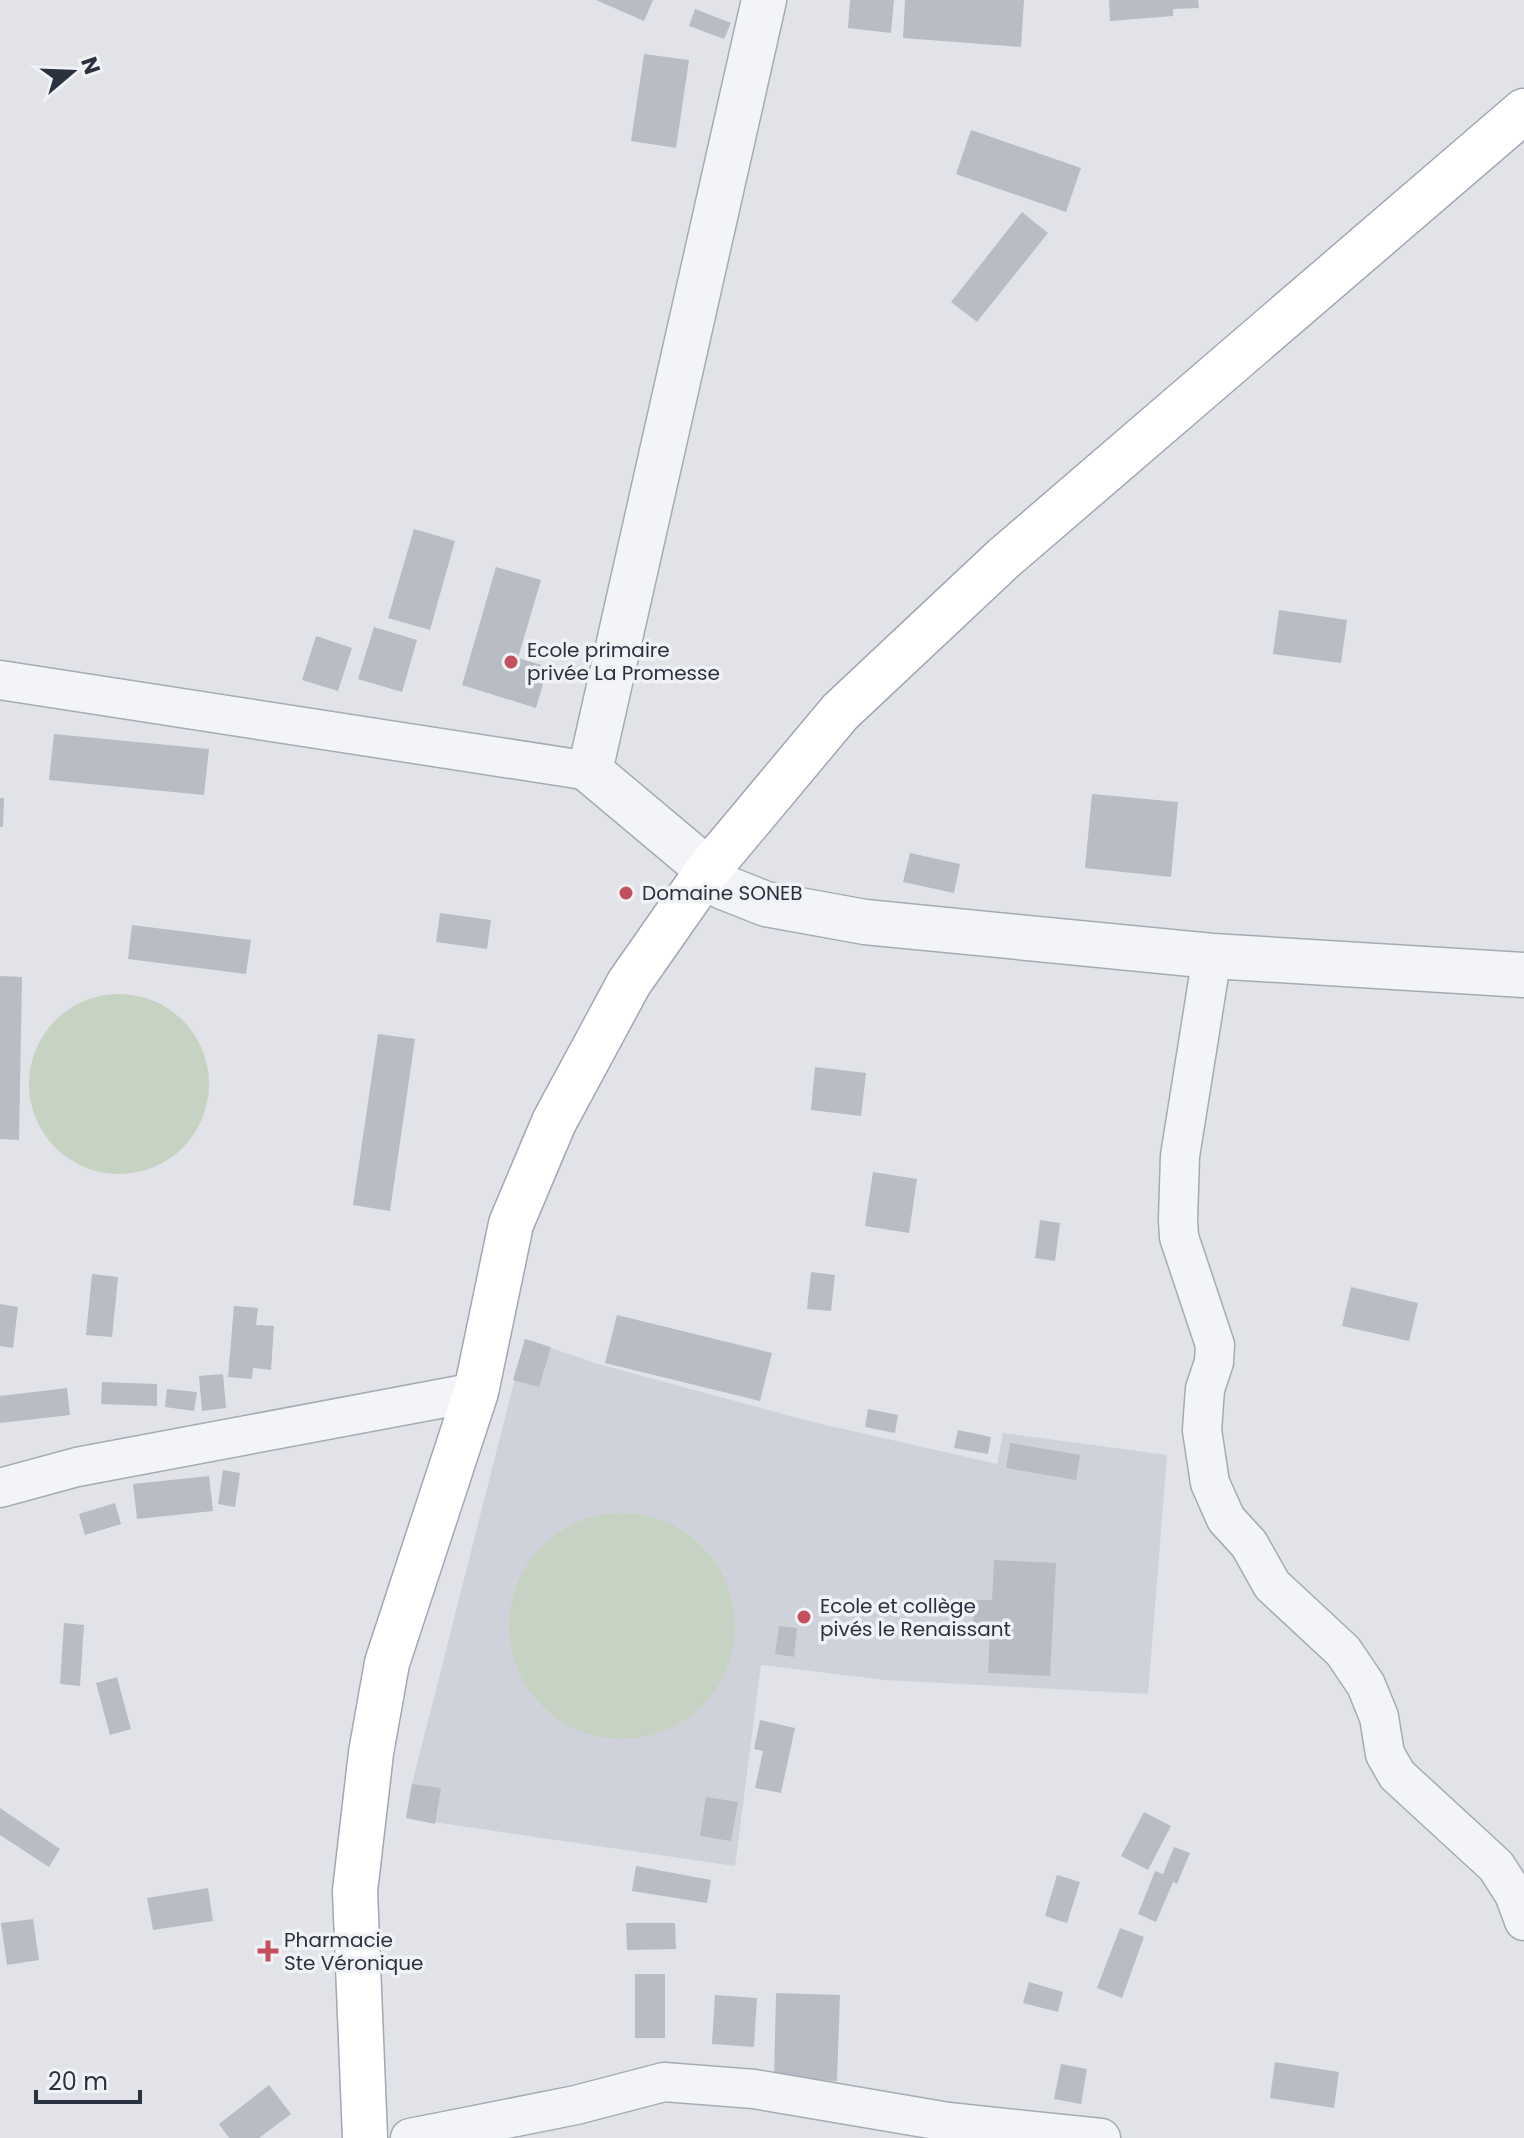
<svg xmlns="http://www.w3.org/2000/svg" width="1524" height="2138" viewBox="0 0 1524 2138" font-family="Poppins,sans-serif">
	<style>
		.built { fill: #cfd2da }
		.green { fill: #c6d2c2 }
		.building { fill: #b8bcc5 }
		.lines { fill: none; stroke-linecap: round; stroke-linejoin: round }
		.minor-casing { stroke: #a6aab2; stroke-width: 41 }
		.tertiary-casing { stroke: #a6aab2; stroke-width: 47 }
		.primary-casing { stroke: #a1a7b3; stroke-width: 47 }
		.minor { stroke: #f3f4f7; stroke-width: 38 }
		.tertiary { stroke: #f3f4f7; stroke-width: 44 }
		.primary { stroke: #fff; stroke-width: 44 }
		.poi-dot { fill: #c44f5d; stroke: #f0f2f6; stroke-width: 3 }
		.labels { text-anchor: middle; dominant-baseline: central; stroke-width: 7; stroke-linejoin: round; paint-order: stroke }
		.poi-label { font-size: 20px; fill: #2a313f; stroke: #f0f2f6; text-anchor: start }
	</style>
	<rect width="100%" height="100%" fill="#e1e3e8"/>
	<path class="built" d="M525,1339L598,1364L813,1422L997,1464L1003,1433L1167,1455L1148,1694L885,1680L761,1665L735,1866L406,1818L412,1784Z"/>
	<path class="green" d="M29 1084a90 90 0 1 1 180 0a90 90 0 1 1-180 0Z
		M509 1626a113 113 0 1 1 226 0a113 113 0 1 1-226 0Z"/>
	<path class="building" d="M596,0H653L644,21Z
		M850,0H894L891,33L848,28Z
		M905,0H1024L1021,47L903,38Z
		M1109,0H1198L1199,8L1173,9V16L1110,21Z
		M695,9L731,23L724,39L689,26Z
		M644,54L689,60L676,148L631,141Z
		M971,130L1081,168L1066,212L956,174Z
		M1022,212L1048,233L977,322L951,302Z
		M414,529L455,541L430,630L388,618Z
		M496,567L541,580L518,658L548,667L536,708L462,685Z
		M1279,610L1347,620L1341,663L1273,654Z
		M374,627L417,640L402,692L358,679Z
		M316,636L352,648L338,691L302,680Z
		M54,734L209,749L204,795L49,780Z
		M1092,794L1178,802L1171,877L1085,868Z
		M0,798H4L3,827H0Z
		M910,853L960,864L954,893L903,882Z
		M440,913L491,920L487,949L436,942Z
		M132,925L251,940L246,974L128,959Z
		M0,976L22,977L19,1140L0,1139Z
		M378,1034L415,1039L390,1211L353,1205Z
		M815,1067L866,1073L861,1116L811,1110Z
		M873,1172L917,1179L909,1233L865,1226Z
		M1040,1220L1060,1223L1055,1261L1035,1258Z
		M811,1272L835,1275L831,1311L807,1309Z
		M92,1274L118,1277L112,1337L86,1335Z
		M1351,1287L1418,1303L1409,1341L1342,1326Z
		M0,1304L18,1307L13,1348L0,1346Z
		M234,1306L258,1308L256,1325L274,1326L271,1370L253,1368L252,1379L228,1377Z
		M617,1315L772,1353L760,1401L605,1363Z
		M525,1339L551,1347L539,1387L513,1380Z
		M223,1374L226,1408L202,1411L199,1376Z
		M102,1382L157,1384V1406L101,1404Z
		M67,1388L70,1415L0,1423V1396Z
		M167,1389L197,1392L194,1411L165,1407Z
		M868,1409L898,1415L895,1433L865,1427Z
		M958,1430L991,1437L988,1454L954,1448Z
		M1010,1443L1080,1455L1076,1480L1006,1468Z
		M223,1470L240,1473L235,1507L218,1504Z
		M209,1476L213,1511L137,1519L133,1484Z
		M115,1503L121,1524L85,1535L79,1514Z
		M994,1560L1056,1563L1050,1676L988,1673L990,1628L973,1627L974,1600H992Z
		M64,1623L84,1625L80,1686L60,1684Z
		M779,1626L797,1628L794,1657L775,1654Z
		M117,1677L131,1729L110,1735L96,1683Z
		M760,1720L795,1728L781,1793L755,1788L763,1751L754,1749Z
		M412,1784L441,1788L435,1824L406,1818Z
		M706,1797L738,1802L731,1841L700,1836Z
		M0,1808L60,1849L49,1867L0,1835Z
		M1144,1812L1171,1826L1148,1870L1121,1856Z
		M1174,1847L1190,1853L1177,1884L1173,1882L1156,1922L1138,1914L1155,1871L1163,1874Z
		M636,1866L711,1880L707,1903L632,1891Z
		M1057,1875L1080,1882L1067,1923L1045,1916Z
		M208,1888L213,1921L153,1930L147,1898Z
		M33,1919L39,1960L7,1965L1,1923Z
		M626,1923H675L676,1949L627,1950Z
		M1120,1928L1144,1937L1122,1998L1097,1988Z
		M635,1974H665V2038H635Z
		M1029,1982L1063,1992L1058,2012L1023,2003Z
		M776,1993L840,1995L837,2081L774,2079Z
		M715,1995L757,1998L754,2047L712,2044Z
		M1275,2062L1339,2072L1334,2108L1270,2098Z
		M1061,2064L1087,2069L1081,2104L1054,2099Z
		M269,2085L291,2114L259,2138H229L219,2124Z"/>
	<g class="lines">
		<g class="minor-casing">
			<path id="minor" d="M0,680L590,771
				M1212,956L1180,1156L1178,1220L1179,1237L1215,1345L1214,1362L1205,1389L1202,1430L1210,1483L1226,1519L1249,1544L1272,1585L1343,1651L1366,1685L1379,1717L1385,1754L1397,1775L1496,1866L1514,1894L1524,1921
				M0,1488L77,1467L476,1392
				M410,2138L576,2105L664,2082L754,2089L948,2122L1101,2138"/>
		</g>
		<g class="tertiary-casing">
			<path id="tertiary" d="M764,0L590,771L708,870L723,887L766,904L865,922L1212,956L1524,975"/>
		</g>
		<g class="primary-casing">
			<path id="primary" d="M365,2138L355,1891L371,1753L387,1663L476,1392L511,1224L554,1122L629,983L708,870L840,712L1004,558L1524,111"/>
		</g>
		<use href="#minor" class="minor"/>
		<use href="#tertiary" class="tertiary"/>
		<use href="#primary" class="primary"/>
	</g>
	<g class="poi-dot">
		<circle cx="511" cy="662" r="8"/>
		<circle cx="626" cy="893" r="8"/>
		<circle cx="804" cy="1617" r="8"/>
		<path d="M264 1939h8v8h8v8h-8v8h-8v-8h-8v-8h8z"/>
	</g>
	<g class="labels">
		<g class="poi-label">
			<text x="527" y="650">Ecole primaire<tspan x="527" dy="23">privée La Promesse</tspan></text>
			<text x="642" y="893">Domaine SONEB</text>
			<text x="820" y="1606">Ecole et collège<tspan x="820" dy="23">pivés le Renaissant</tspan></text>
			<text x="284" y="1940">Pharmacie<tspan x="284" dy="23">Ste Véronique</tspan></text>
		</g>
	</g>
	<g transform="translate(72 72) rotate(71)" stroke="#f0f2f6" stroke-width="6" paint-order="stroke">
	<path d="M0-6L14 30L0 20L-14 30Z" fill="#2a313f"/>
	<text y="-12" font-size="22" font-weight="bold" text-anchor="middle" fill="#2a313f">N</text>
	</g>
	<path d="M36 2090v12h104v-12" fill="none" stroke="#2a313f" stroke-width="4"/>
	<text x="48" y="2090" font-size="24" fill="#2a313f" stroke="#f0f2f6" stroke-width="6" paint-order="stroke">20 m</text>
</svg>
